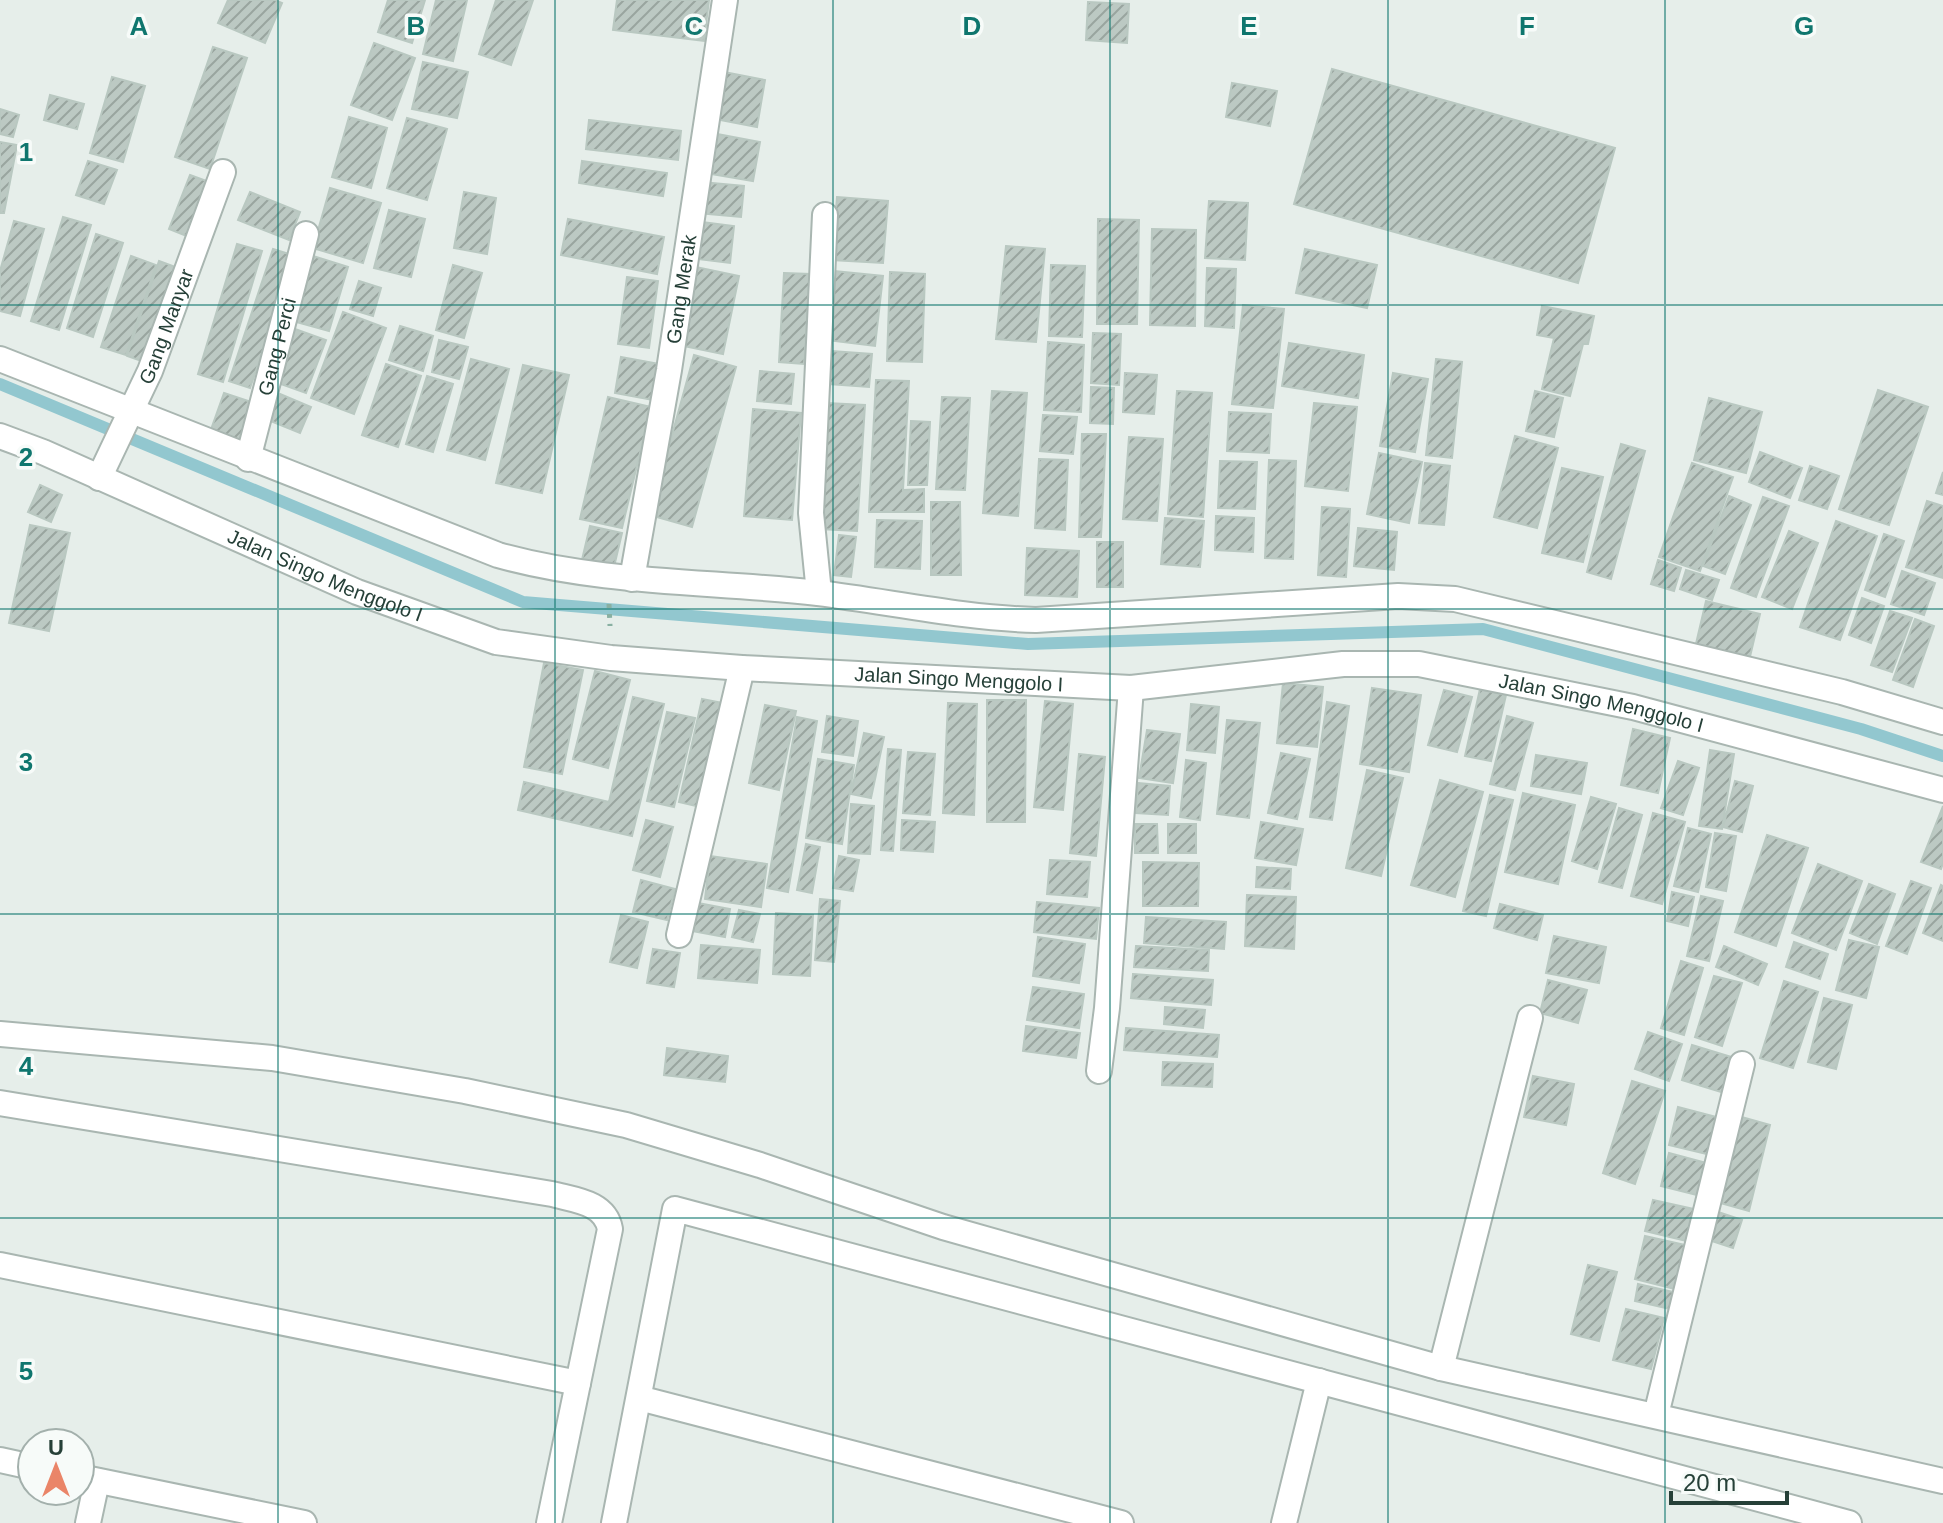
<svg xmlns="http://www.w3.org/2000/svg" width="1943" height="1523" viewBox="0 0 1943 1523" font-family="Arial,sans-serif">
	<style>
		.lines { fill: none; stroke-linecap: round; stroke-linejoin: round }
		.stream { stroke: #92c7cf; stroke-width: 12 }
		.building { fill: url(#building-hatch); stroke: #b9c8c1; stroke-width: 2 }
		.minor-casing { stroke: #a9b6b1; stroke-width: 28 }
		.path { stroke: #89b0a2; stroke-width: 5; stroke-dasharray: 4 6; stroke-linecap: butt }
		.minor { stroke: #fff; stroke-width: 24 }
		.grid { fill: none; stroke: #0f766e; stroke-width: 2; stroke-opacity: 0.55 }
		.labels { text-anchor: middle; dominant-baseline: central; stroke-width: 7; stroke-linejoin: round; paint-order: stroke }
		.street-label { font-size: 20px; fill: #264038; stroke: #f7fbf9 }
		.grid-label { font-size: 26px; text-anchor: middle; font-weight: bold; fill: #0f766e; stroke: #f7fbf9; stroke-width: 7; stroke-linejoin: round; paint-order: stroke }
	</style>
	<defs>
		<pattern id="building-hatch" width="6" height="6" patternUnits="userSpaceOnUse" patternTransform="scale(2)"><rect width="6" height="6" fill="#bcc9c3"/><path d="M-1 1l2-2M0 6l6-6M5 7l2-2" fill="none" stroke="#99a59f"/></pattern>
	</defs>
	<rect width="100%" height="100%" fill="#e6eeea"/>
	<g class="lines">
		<path class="stream" d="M0,384L523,602L1028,644L1483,629L1861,729L1943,756"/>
	</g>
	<path class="building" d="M228,0H275L282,3L265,43L218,23Z
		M388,0H425L412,43L378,32Z
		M436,0H467L453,61L423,54Z
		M496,0H533L511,65L479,54Z
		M617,0H709L704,41L613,30Z
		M1088,2L1129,4L1127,43L1086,40Z
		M374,43L415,58L392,120L351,105Z
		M213,47L247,58L210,169L175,157Z
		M423,62L468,72L457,118L412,109Z
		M1332,69L1615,148L1578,283L1294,204Z
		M724,72L765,80L757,127L715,119Z
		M112,77L145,86L123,162L90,153Z
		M1232,83L1277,91L1270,126L1226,117Z
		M50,95L84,104L77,129L44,120Z
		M0,109L19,115L13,137L0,134Z
		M349,117L387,128L371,188L332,177Z
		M407,118L447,129L427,200L387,188Z
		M589,120L681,131L678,160L586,149Z
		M712,133L760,142L753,181L705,173Z
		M0,142L17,145L4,213H0Z
		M88,161L117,170L104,204L76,195Z
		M582,161L667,173L663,196L579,183Z
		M190,175L215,184L194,239L169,229Z
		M701,182L744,186L741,217L698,213Z
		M330,188L381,203L363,263L313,248Z
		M250,192L300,212L289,240L238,220Z
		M464,192L496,198L487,254L454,248Z
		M837,197L888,201L883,263L832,260Z
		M1209,201L1248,203L1245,260L1205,258Z
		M389,210L425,219L411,277L374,268Z
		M63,217L91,225L59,330L31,321Z
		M568,219L664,237L657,274L561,255Z
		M1098,219L1139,220L1137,324H1097Z
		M14,221L44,229L20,316L0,311V271Z
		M694,221L734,226L730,263L689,258Z
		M1152,229L1196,230L1195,326L1150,325Z
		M96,234L123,243L93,337L67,328Z
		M237,244L262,251L223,382L198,374Z
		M1006,246L1045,249L1036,342L996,339Z
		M273,249L295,256L250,388L229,381Z
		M1305,249L1377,265L1367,308L1296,293Z
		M131,256L156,265L126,355L101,347Z
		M313,256L348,267L329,331L293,321Z
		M159,261L181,269L150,364L127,356Z
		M453,265L482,273L464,338L436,330Z
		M1051,265L1085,266L1082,337L1049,336Z
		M691,266L739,276L723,354L674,344Z
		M1207,268L1236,269L1234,328L1205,326Z
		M834,271L883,276L875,346L826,340Z
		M890,272L925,274L922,362L887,361Z
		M784,273L810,274L804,364L779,362Z
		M627,277L658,281L649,348L618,344Z
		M359,281L381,288L373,316L350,309Z
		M1243,305L1284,309L1273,408L1232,404Z
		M1542,306L1594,316L1588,344H1583L1570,396L1542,389L1554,338L1537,335Z
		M343,312L386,328L354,414L311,398Z
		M400,326L433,336L423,371L389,360Z
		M295,329L326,340L306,393L275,382Z
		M1093,333L1121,334L1119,385L1091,383Z
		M439,340L468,347L459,379L432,372Z
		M1048,342L1084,345L1081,412L1044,410Z
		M1289,343L1364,355L1358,398L1282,386Z
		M831,351L872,354L869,387L829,384Z
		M694,355L736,367L692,527L650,515Z
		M621,357L665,365L659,401L615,393Z
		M471,359L509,369L485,460L447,450Z
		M1436,359L1462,362L1452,458L1426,455Z
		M386,364L421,376L398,447L362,435Z
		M523,365L569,375L542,493L496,483Z
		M760,371L794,374L791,404L757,401Z
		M1125,373L1157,375L1154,414L1123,412Z
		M1393,373L1428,379L1415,452L1380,446Z
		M427,376L453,384L433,452L406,444Z
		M876,380L909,381L903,490L924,489V512H869Z
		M1091,387L1114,388L1113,424L1090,423Z
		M1878,390L1928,407L1889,525L1839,509Z
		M992,391L1027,393L1018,516L983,513Z
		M1177,391L1212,393L1203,517L1168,514Z
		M1535,391L1563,398L1554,437L1526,431Z
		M224,393L254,403L240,445L209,435Z
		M280,394L311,407L300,433L268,420Z
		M608,397L651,407L622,528L580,519Z
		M942,397L970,398L965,490L936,489Z
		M1709,398L1762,412L1746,473L1694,460Z
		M826,403L865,405L857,531L819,529Z
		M1314,403L1357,407L1348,491L1305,486Z
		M753,409L801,413L792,520L744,516Z
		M1229,412L1271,414L1269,453L1227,451Z
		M1043,415L1077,417L1073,454L1040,451Z
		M911,421L930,422L927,485H908Z
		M1082,434H1106L1101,537H1079Z
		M1515,436L1558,448L1537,528L1494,517Z
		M1129,437L1163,439L1157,521L1123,519Z
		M1621,444L1645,451L1611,579L1587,572Z
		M1760,452L1802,468L1790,498L1749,482Z
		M1379,453L1422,462L1409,523L1367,514Z
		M1039,459L1068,460L1065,530L1035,528Z
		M1269,460L1296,461L1293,559L1265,558Z
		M1220,461L1257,462L1255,509L1218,508Z
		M1425,463L1450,466L1444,525L1419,523Z
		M1692,463L1733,477L1700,571L1659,557Z
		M1810,466L1839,476L1827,509L1799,500Z
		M1562,468L1603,477L1583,562L1542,553Z
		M1943,472V495L1936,493Z
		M40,485L62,495L51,522L28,512Z
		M1729,496L1751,505L1725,574L1703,566Z
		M1763,497L1789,506L1756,597L1731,588Z
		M1927,501L1943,506V578L1906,567Z
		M931,502H960L961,575H931Z
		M1322,507L1350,509L1346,577L1318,575Z
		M1216,516L1254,518L1253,552L1215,550Z
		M1165,518L1204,521L1200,567L1161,564Z
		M877,520L922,521L920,569L875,567Z
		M1836,521L1877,536L1840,640L1800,627Z
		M30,525L70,533L49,631L9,623Z
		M590,526L622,533L613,571L581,564Z
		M1358,528L1397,532L1394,570L1354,566Z
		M1789,531L1818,543L1792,609L1762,597Z
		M1884,534L1904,541L1885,597L1865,590Z
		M839,535L856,537L851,577L834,575Z
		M1097,542H1123V587H1097Z
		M1027,548L1079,551L1077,597L1025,595Z
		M1658,560L1681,568L1674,591L1651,584Z
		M1686,570L1719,580L1712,600L1680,589Z
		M1902,571L1935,583L1924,615L1891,604Z
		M1862,598L1884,606L1871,643L1849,635Z
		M1706,601L1760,614L1749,661L1695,648Z
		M1890,611L1912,618L1892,672L1871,665Z
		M1915,619L1934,626L1913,687L1893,680Z
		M544,663L583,670L562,774L524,767Z
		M595,671L630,680L608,768L573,759Z
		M1283,683L1323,687L1317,747L1277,743Z
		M1372,688L1421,695L1409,772L1360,764Z
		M1480,689L1506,695L1491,761L1465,756Z
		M1444,690L1472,697L1457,752L1428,745Z
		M633,697L664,704L632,836L518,810L524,782L609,802Z
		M702,699L728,704L705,808L679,802Z
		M987,700H1026L1025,822H987Z
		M1045,701L1073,704L1063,810L1034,807Z
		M1327,702L1349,706L1332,820L1310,817Z
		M948,703L977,704L974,815L943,813Z
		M1191,704L1219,707L1215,753L1187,750Z
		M765,705L796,711L779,790L749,783Z
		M667,712L695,718L674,807L647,801Z
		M827,716L858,721L853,756L822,752Z
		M1507,716L1533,723L1515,790L1490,784Z
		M797,717L817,721L788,892L767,888Z
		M1227,720L1260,723L1249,818L1217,814Z
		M1633,729L1670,738L1658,793L1621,785Z
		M1147,730L1180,734L1173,783L1139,778Z
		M864,733L884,737L871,798L851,794Z
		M888,749L901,750L893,851L881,850Z
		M1710,750L1734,754L1722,829L1699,826Z
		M908,752L935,754L930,815L903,813Z
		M1281,753L1310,759L1297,819L1268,813Z
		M1079,754L1105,757L1096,856L1070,853Z
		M1536,755L1587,763L1581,794L1531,786Z
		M818,759L854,765L842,844L806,838Z
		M1186,760L1206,763L1200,820L1180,817Z
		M1678,761L1699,768L1683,815L1661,808Z
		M1367,770L1403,778L1381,876L1346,868Z
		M1440,780L1483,792L1455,897L1411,885Z
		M1735,781L1753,786L1742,832L1723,827Z
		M1138,783L1170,786L1168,815L1136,813Z
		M1523,793L1575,805L1558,884L1505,872Z
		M1490,795L1513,800L1486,916L1463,911Z
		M1591,797L1616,804L1597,869L1572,861Z
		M851,804L874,806L870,854L848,853Z
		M1943,806V863L1941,869L1921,862Z
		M1619,808L1642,815L1622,888L1599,882Z
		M1653,813L1685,822L1662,904L1631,896Z
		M646,820L673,827L660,877L633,870Z
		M902,820L935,822L933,852L901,850Z
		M1261,822L1303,829L1296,865L1255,858Z
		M1135,824H1157L1158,853H1135Z
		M1168,824H1196V853H1168Z
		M1688,828L1711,834L1698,892L1674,886Z
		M1715,833L1736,836L1726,891L1706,887Z
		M1767,835L1808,848L1776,946L1735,932Z
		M806,844L820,847L812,893L797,890Z
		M710,856L767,864L761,907L705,899Z
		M839,856L859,860L853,891L833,888Z
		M1050,860L1090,862L1087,897L1047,894Z
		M1143,862L1199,863L1198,906H1143Z
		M1818,864L1862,881L1836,950L1792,933Z
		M1257,867L1291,869L1290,889L1256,887Z
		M641,880L675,889L667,920L633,912Z
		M1911,881L1931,888L1907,954L1886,946Z
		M1869,884L1895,894L1877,944L1850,933Z
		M1941,885L1943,886V941L1923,933Z
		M1672,892L1694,897L1688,926L1667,921Z
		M1247,895L1296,897L1294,949L1245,946Z
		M1701,896L1723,901L1709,961L1687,956Z
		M820,899L840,901L834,962L815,960Z
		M1037,902L1099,908L1096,939L1034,932Z
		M698,903L730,909L725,937L692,931Z
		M1500,904L1543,915L1537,940L1494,928Z
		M739,910L760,914L753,942L732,937Z
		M776,913L813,915L810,976L773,974Z
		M621,915L648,922L637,968L610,962Z
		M1146,917L1226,922L1224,949L1144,943Z
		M1554,936L1606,947L1599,983L1546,973Z
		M1038,937L1085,944L1079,983L1033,976Z
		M1849,940L1879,947L1866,998L1836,990Z
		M1794,942L1828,954L1820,979L1786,967Z
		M701,945L760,950L757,983L698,978Z
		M1136,946L1209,950L1208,971L1134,967Z
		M1724,946L1767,964L1758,985L1716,967Z
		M653,949L680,953L674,987L647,983Z
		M1681,961L1703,968L1684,1035L1661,1028Z
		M1133,974L1213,980L1211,1005L1131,998Z
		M1714,976L1742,983L1722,1046L1695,1037Z
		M1548,980L1587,990L1578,1023L1540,1013Z
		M1784,981L1818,992L1793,1068L1760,1058Z
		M1033,987L1084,994L1079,1028L1027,1020Z
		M1824,998L1852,1005L1836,1069L1808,1062Z
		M1165,1007L1205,1010L1203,1028L1164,1024Z
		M1026,1026L1080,1033L1076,1058L1023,1051Z
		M1126,1028L1219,1035L1217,1057L1124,1050Z
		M1648,1032L1682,1044L1669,1081L1635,1069Z
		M1692,1045L1741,1060L1731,1095L1682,1080Z
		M667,1048L728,1056L725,1082L664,1075Z
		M1163,1062L1213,1064L1212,1087L1162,1085Z
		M1533,1076L1574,1084L1566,1125L1524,1117Z
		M1632,1081L1665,1091L1635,1184L1603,1173Z
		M1678,1107L1720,1118L1711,1155L1669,1145Z
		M1738,1116L1770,1125L1749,1211L1717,1202Z
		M1669,1153L1710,1164L1701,1196L1661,1186Z
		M1653,1200L1703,1211L1695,1243L1645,1231Z
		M1715,1211L1742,1220L1733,1248L1706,1239Z
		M1645,1236L1694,1247L1683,1291L1635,1279Z
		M1588,1265L1617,1272L1599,1341L1571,1334Z
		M1638,1284L1682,1294L1679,1311L1635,1301Z
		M1626,1309L1664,1318L1651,1369L1613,1360Z"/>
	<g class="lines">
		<g class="minor-casing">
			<g id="minor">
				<path d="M0,359L498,555C601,584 712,581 818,593C891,602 963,618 1036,620L1398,596L1455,599L1842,692L1943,722"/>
				<path id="s1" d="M0,436L43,452L357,592L496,642L611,658L742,668L1131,688L1343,664H1419L1633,707L1943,790"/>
				<path id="s2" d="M248,459L306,234"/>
				<path id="s3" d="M99,478L150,371L223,172"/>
				<path id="s4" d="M632,579L669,370L725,0"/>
				<path d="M819,593L811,513L825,215"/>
				<path d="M679,935L742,668"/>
				<path d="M0,1034L272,1058L465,1091L626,1125L760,1165L943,1227L1441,1368L1943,1481"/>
				<path d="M1099,1071L1107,1008L1131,688"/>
				<path d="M0,1103L552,1194C574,1200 605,1202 610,1229L549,1523"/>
				<path d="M0,1265L578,1383"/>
				<path d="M1441,1368L1530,1018"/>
				<path d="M639,1398L1121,1523"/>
				<path d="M1656,1415L1742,1064"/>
				<path d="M0,1460L32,1467"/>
				<path d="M80,1477L304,1523"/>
				<path d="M88,1523L97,1481"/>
				<path d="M614,1523L675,1209L1849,1523"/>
				<path d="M1284,1523L1319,1381"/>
			</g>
		</g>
		<path class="path" d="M609,604L610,626"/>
		<use href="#minor" class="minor"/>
	</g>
	<path class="grid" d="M278,0V1523M555,0V1523M833,0V1523M1110,0V1523M1388,0V1523M1665,0V1523M0,305H1943M0,609H1943M0,914H1943M0,1218H1943"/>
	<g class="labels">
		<g class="street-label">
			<text stroke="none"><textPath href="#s4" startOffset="294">Gang Merak</textPath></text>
			<text stroke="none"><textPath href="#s3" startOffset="166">Gang Manyar</textPath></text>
			<text stroke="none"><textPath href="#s2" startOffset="116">Gang Perci</textPath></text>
			<text stroke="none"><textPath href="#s1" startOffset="354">Jalan Singo Menggolo I</textPath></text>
			<text stroke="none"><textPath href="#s1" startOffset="1002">Jalan Singo Menggolo I</textPath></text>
			<text stroke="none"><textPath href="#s1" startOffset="1650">Jalan Singo Menggolo I</textPath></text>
		</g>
	</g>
	<g class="grid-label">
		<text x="139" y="35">A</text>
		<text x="416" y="35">B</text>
		<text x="694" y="35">C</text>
		<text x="972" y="35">D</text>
		<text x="1249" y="35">E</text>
		<text x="1527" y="35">F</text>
		<text x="1804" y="35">G</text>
		<text x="26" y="161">1</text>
		<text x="26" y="466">2</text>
		<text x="26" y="771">3</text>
		<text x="26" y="1075">4</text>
		<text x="26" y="1380">5</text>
	</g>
	<g transform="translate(56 1467)"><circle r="38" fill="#f7fbf9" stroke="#a3b0ac" stroke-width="2"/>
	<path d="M0-6L14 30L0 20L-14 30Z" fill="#ea8568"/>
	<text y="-12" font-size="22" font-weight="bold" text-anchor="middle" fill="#264038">U</text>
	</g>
	<path d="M1671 1491v12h116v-12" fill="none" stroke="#264038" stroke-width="4"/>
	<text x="1683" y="1491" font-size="24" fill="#264038" stroke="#f7fbf9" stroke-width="6" paint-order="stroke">20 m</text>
</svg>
